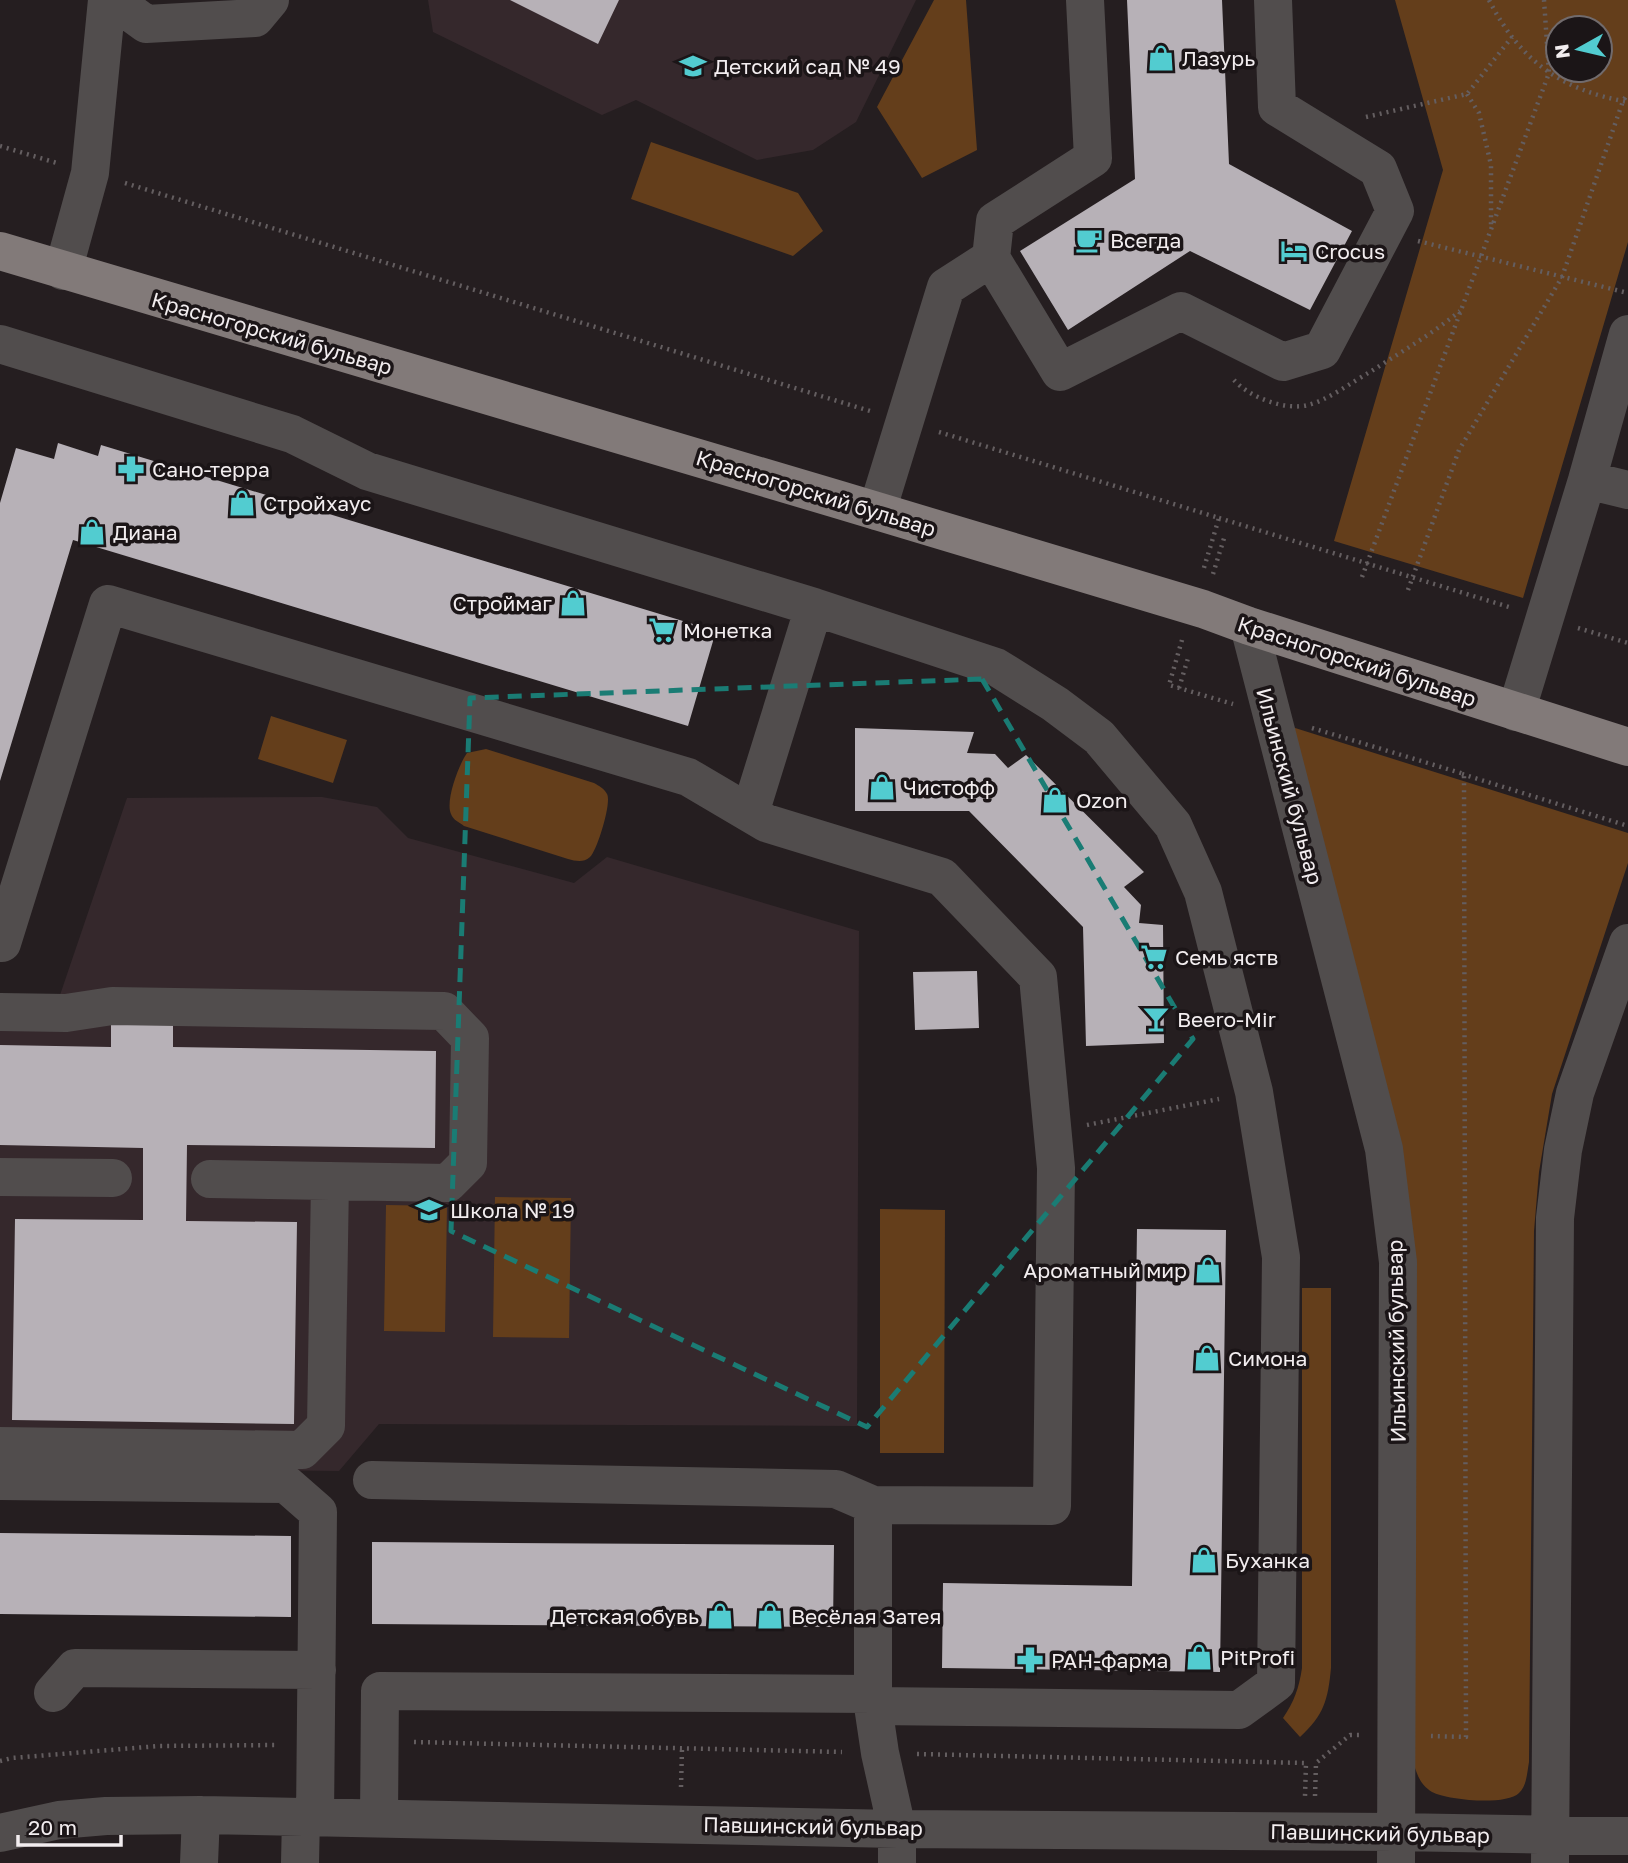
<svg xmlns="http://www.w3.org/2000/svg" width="1628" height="1863" viewBox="0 0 1628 1863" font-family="'Golos Text',sans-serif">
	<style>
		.built { fill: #35282c }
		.green { fill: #643e1b; fill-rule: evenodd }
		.building { fill: #b7b1b7 }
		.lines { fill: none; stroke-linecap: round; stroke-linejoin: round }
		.path { stroke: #645e60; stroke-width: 4.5; stroke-dasharray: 2 5; stroke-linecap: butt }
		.minor { stroke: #514d4d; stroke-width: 38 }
		.major { stroke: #827a79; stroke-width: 38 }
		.marked { fill: none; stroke: #1a7c74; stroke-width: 5; stroke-dasharray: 14 9; stroke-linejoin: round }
		.labels { text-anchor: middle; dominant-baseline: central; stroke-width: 7; stroke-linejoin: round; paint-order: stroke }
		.poi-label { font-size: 21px; fill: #f2edef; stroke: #1b1517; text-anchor: start }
		.street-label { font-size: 21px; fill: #f2edef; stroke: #1b1517 }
	</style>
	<rect width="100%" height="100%" fill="#251e20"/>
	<path class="built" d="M428,0H916L856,122L813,150L757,160L636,100L602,115L433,32Z
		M322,797L377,807L408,838L574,883L607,857L859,931L857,1426L379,1424L339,1471L0,1467V995H60L127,798Z"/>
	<path class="green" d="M934,0H966L977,150L922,178L877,107Z
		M1395,0H1628V242L1523,598L1334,541L1443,170ZM1558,28H1600V70H1558Z
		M651,142L798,193L823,231L793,256L631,199Z
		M271,716L347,740L333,783L258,759Z
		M1292,727L1628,833V863L1552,1094L1539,1172L1534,1231L1529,1762C1527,1773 1527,1785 1519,1793C1506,1806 1447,1800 1432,1792C1421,1785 1418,1777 1414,1765L1411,1259Z
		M486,749L594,783C599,786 604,788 607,794C612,802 597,851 590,857C583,863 576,861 568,859L464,826C459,822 453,820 451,814C445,801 459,764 467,753Z
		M495,1197L571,1198L569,1338L493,1337Z
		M386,1205L447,1206L445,1332L384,1331Z
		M880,1209L945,1210L944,1453H880Z
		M1302,1288H1331V1668C1328,1700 1324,1715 1300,1737L1283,1718C1294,1702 1299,1688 1302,1668Z"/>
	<path class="building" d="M510,0H619L598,44Z
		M1127,0H1222L1229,164L1352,231L1310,310L1190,251L1068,330L1020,251L1135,179Z
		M58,443L98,456L101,445L716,631L688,726L73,540L0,781V503L16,448L54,459Z
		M855,728L974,732L967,753L995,754L1008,768L1026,755L1144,872L1124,887L1141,905L1139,923L1163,925L1164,1043L1086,1046L1083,927L969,811H855Z
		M977,971L979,1028L915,1030L913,972Z
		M111,1019L173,1020V1047L436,1051L435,1148L187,1145L186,1221L297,1222L294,1424L12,1420L15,1219L143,1220V1148L0,1145V1045L111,1047Z
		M1137,1229L1226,1230L1220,1672L942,1668L943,1583L1132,1586Z
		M0,1533L291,1536V1617L0,1614Z
		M372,1542L834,1545L833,1627L372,1624Z"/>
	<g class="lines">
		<path class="path" d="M1489,0C1520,61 1561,90 1628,102
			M1467,94L1479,113L1491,165V226
			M1366,117L1467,94L1512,37
			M0,146L57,163
			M125,183L870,411
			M1418,241L1628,293
			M1234,380C1249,397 1285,411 1308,405C1328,400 1352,382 1370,372C1401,352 1432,334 1460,311
			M939,432L1219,518L1203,571
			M1219,518L1509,607
			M1213,574L1225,535
			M1362,577L1549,73L1544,0
			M1408,590L1459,450L1562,277L1623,101L1628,93
			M1578,628L1628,643
			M1182,640L1169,685L1233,704
			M1179,688L1189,655
			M1312,728L1464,774L1466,1737L1431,1736
			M1462,774L1628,826
			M1087,1125L1219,1099
			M414,1742L842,1752
			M917,1754L1306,1763L1305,1796
			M0,1761L12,1758L159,1746L279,1745
			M681,1787L682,1749
			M1315,1796L1316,1763L1350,1735H1362"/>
		<path class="minor" d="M113,0L146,24L255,18L270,0
			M991,258L995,221L1093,158L1085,0
			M63,271L90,173L107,0
			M0,344L292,434L367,471L814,607L996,667L1055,704L1099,737L1173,825L1203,892L1254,1092L1281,1257L1276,1683L1239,1710L873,1706
			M1587,480L1628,334
			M877,511L946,287L991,258L1060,372L1181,311L1283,362L1322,350L1395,211L1378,169L1277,107L1273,0
			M1249,626L1384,1149L1398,1262L1396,1863
			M1516,712L1587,480L1628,490
			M750,813L814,607
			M0,943H2L108,604L688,777L766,823L942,877L1038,977L1056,1168L1052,1506L873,1505
			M0,1012L66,1013L112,1006L444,1011L470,1038L468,1163L448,1183L210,1179
			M0,1177L113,1178
			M0,1446L302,1450L326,1426L330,1181
			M372,1480L836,1489L873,1505V1706L880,1753L897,1829V1863
			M0,1481L286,1484L318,1512L315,1817
			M53,1693L75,1668L317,1670
			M379,1818L380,1691L872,1694
			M0,1833L59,1820L106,1816L201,1815L897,1829L1395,1832L1628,1836
			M199,1863L201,1815
			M300,1863L301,1817
			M1550,1863L1555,1218L1563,1150L1575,1093L1628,943"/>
		<path class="major" d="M0,251L840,500L1203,609L1249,626L1628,747"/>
	</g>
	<path class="marked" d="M982,679L1193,1039L867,1427L451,1231L470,698Z"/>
	<defs>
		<g id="shop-bare" transform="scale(2.1)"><path d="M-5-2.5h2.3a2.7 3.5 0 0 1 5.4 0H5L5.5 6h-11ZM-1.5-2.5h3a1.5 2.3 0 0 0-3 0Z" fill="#52ccd0" stroke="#1b1517" stroke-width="2.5" paint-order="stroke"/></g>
		<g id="school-bare" transform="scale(2.1)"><path d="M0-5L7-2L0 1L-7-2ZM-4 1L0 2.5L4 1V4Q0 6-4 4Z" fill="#52ccd0" stroke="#1b1517" stroke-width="2.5" paint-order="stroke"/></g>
		<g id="cafe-bare" transform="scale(2.1)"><path d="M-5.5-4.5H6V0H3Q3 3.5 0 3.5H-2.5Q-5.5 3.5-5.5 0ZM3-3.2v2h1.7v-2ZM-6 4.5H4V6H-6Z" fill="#52ccd0" stroke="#1b1517" stroke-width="2.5" paint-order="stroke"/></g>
		<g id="hotel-bare" transform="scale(2.1)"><path d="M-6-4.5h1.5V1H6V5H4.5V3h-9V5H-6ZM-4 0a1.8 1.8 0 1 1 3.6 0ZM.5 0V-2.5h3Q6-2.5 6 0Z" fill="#52ccd0" stroke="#1b1517" stroke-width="2.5" paint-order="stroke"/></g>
		<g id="pharmacy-bare" transform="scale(2.1)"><path d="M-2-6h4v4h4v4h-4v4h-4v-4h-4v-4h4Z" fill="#52ccd0" stroke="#1b1517" stroke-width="2.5" paint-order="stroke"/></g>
		<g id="supermarket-bare" transform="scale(2.1)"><path d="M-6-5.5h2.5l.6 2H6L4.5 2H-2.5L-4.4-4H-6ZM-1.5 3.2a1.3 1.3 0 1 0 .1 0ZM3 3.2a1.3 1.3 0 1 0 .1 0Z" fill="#52ccd0" stroke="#1b1517" stroke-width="2.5" paint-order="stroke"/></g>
		<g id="bar-bare" transform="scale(2.1)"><path d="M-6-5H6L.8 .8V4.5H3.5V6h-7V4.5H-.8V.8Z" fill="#52ccd0" stroke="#1b1517" stroke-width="2.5" paint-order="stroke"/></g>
	</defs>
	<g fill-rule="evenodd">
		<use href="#shop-bare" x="1161" y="58"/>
		<use href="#school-bare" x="693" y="66"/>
		<use href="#cafe-bare" x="1089" y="240"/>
		<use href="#hotel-bare" x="1294" y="251"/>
		<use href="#pharmacy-bare" x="131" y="469"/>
		<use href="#shop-bare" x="242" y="503"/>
		<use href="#shop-bare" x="92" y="532"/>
		<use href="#shop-bare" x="573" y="603"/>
		<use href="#supermarket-bare" x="662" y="630"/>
		<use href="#shop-bare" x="882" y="787"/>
		<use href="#shop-bare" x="1055" y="800"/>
		<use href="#supermarket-bare" x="1154" y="957"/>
		<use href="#bar-bare" x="1156" y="1019"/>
		<use href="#school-bare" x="429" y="1210"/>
		<use href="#shop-bare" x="1208" y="1270"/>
		<use href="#shop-bare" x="1207" y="1358"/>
		<use href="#shop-bare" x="1204" y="1560"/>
		<use href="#shop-bare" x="720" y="1616"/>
		<use href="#shop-bare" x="770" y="1616"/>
		<use href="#shop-bare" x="1199" y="1657"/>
		<use href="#pharmacy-bare" x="1030" y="1660"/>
	</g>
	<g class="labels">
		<g class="poi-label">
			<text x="1182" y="58">Лазурь</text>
			<text x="714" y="66">Детский сад № 49</text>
			<text x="1110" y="240">Всегда</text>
			<text x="1315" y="251">Crocus</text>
			<text x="152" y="469">Сано-терра</text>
			<text x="263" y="503">Стройхаус</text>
			<text x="113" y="532">Диана</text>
			<text x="552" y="603" text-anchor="end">Строймаг</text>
			<text x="683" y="630">Монетка</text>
			<text x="903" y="787">Чистофф</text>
			<text x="1076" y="800">Ozon</text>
			<text x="1175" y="957">Семь яств</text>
			<text x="1177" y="1019">Beero-Mir</text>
			<text x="450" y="1210">Школа № 19</text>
			<text x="1187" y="1270" text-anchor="end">Ароматный мир</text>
			<text x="1228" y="1358">Симона</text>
			<text x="1225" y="1560">Буханка</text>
			<text x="699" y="1616" text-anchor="end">Детская обувь</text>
			<text x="791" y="1616">Весёлая Затея</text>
			<text x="1220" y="1657">PitProfi</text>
			<text x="1051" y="1660">РАН-фарма</text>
		</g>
		<g class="street-label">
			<text transform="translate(272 333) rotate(16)">Красногорский бульвар</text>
			<text transform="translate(816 493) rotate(17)">Красногорский бульвар</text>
			<text transform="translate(1357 661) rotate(18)">Красногорский бульвар</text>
			<text transform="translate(1290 786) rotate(75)">Ильинский бульвар</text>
			<text transform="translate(1396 1341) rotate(-91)">Ильинский бульвар</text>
			<text transform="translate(813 1826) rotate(1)">Павшинский бульвар</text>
			<text transform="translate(1380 1833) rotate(1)">Павшинский бульвар</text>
		</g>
	</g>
	<g transform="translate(1579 49) rotate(262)"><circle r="33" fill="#1b1517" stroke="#716b6d" stroke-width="2"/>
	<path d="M0-5L12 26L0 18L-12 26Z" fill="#52ccd0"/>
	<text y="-10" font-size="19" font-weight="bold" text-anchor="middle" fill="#f2edef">N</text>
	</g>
	<path d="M18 1835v10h103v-10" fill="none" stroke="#f2edef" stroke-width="3.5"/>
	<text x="28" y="1835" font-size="21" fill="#f2edef" stroke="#1b1517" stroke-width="5" paint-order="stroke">20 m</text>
</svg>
